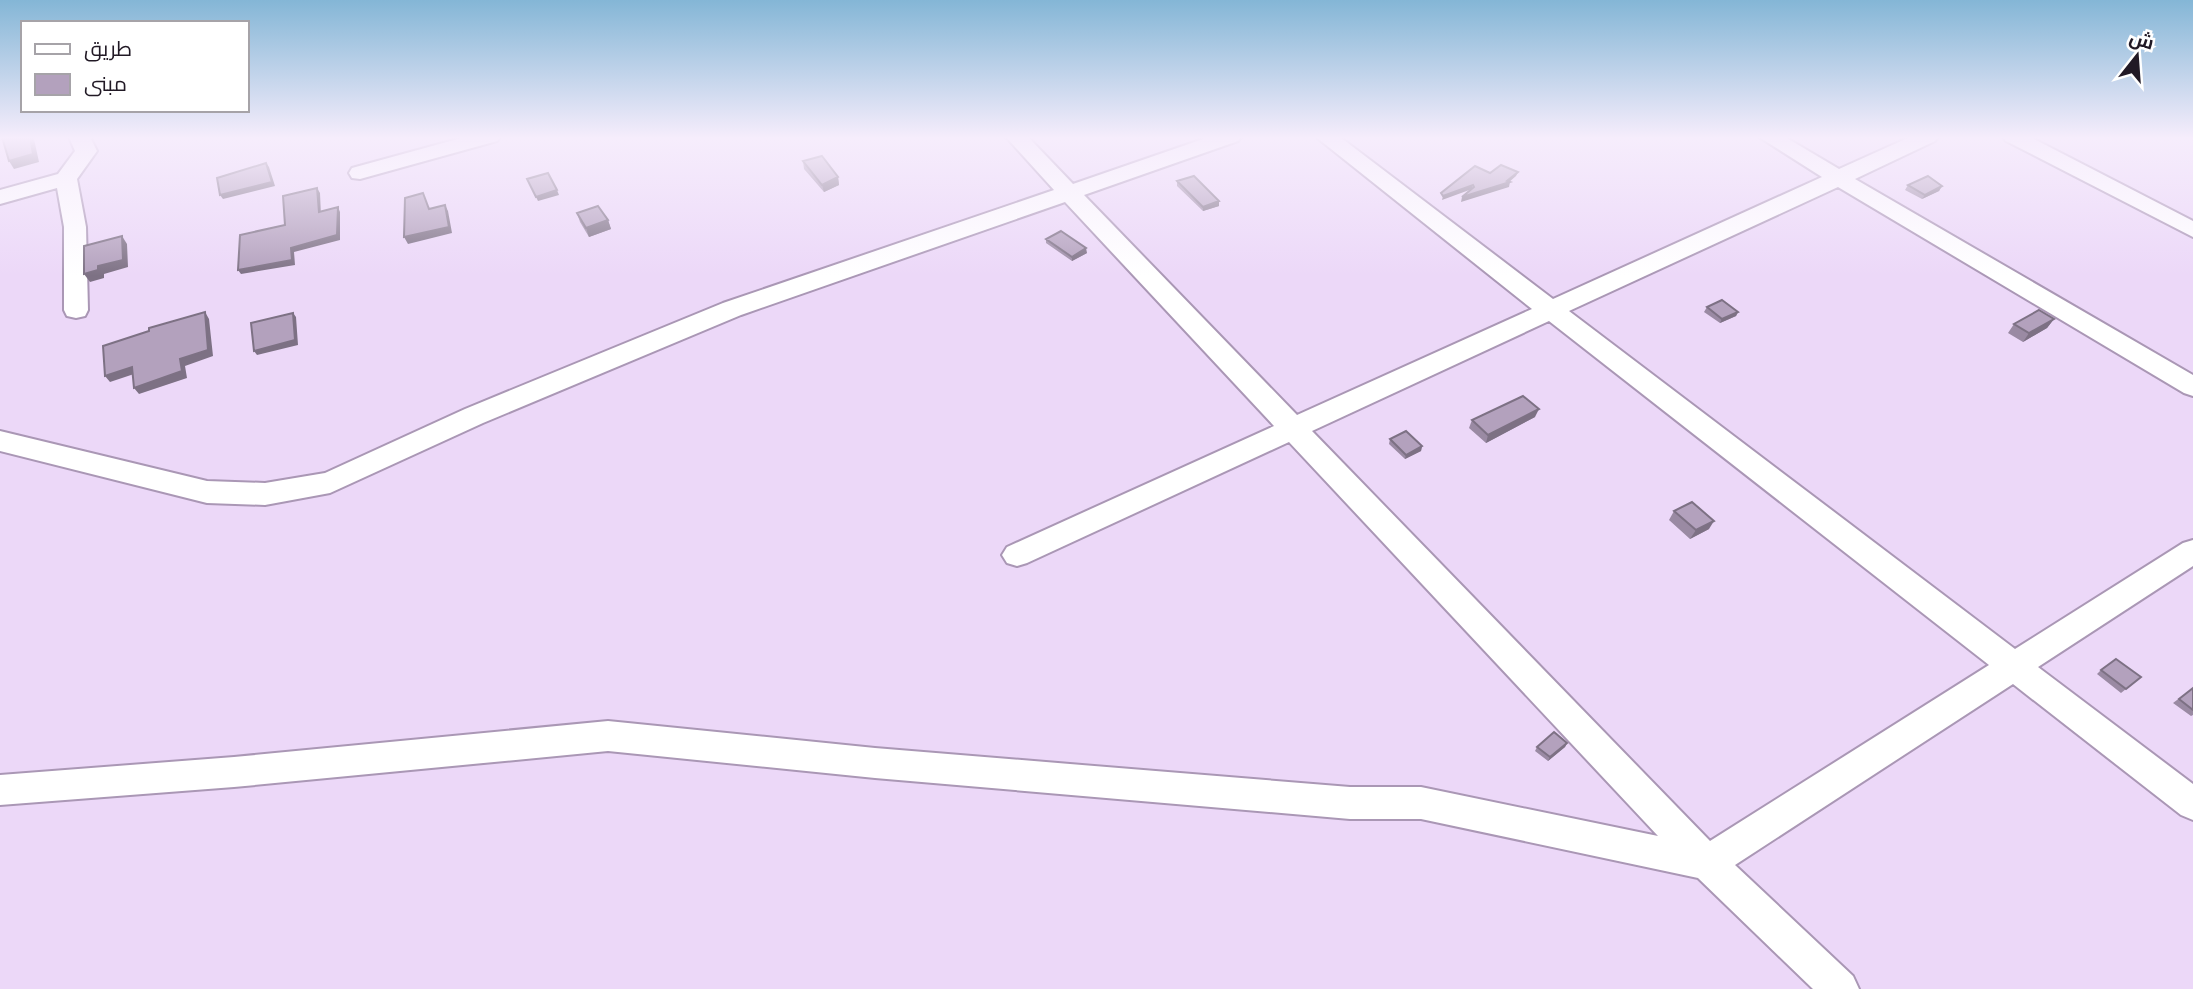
<svg xmlns="http://www.w3.org/2000/svg" width="2193" height="989" viewBox="0 0 2193 989" font-family="Raleway,Cairo,sans-serif">
	<style>
		.lines { fill: none; stroke-linecap: round; stroke-linejoin: round }
		.minor-casing { stroke: #aa97b5; stroke-width: 4 }
		.minor { fill: #fff; fill-rule: evenodd }
		.wall { fill: #9a8aa3 }
		.shaded-wall { fill: #7d7184 }
		.building { fill: #b3a1bd; stroke: #7d7184; stroke-width: 2 }
	</style>
	<rect width="100%" height="100%" fill="#ecd8f8"/>
	<g class="lines">
		<g class="minor-casing">
			<path id="minor" d="M69,137H90L97,151L77,179L86,227L88,310L85,316L76,318L67,316L64,310V227L57,188L0,204V190L58,174L75,151Z
				M465,137H500L497,141L360,179L352,178L349,173L352,168Z
				M1006,137H1028L1073,184L1209,137H1241L1238,141L1084,195L1297,415L1532,309L1316,137H1340L1553,299L1822,177L1759,137H1785L1839,169L1910,137H1938L1935,141L1855,179L2193,375V396L2184,393L1838,187L1569,311L2015,649L2183,543L2193,540V566L2038,667L2193,784V820L2181,815L2013,684L1735,865L1853,976L1859,989H1813L1698,878L1421,819H1350L875,778L608,751L234,787L0,805V775L234,757L608,721L875,748L1350,787H1421L1658,836L1289,442L1027,563L1017,566L1007,563L1002,555L1007,547L1274,426L1065,202L741,315L483,423L330,493L265,505L207,503L0,451V431L207,481L265,483L325,473L465,409L723,303L1054,190ZM1549,321L1989,665L1710,841L1312,431Z
				M2003,137H2030L2193,221V237L2006,141Z"/>
		</g>
		<use href="#minor" class="minor"/>
	</g>
	<path class="wall" d="M803,161L838,177L839,185L824,192L804,169Z
		M1177,181L1219,201V206L1203,211L1177,186Z
		M1908,185L1942,186L1939,191L1922,199L1905,190Z
		M577,213L608,220L611,229L589,237L580,222Z
		M1046,239L1087,253L1072,261L1046,243Z
		M1707,307L1738,312L1736,316L1720,323L1704,312Z
		M2054,319L2047,328L2023,342L2008,333L2014,324Z
		M1535,417L1486,443L1469,428L1472,420Z
		M1390,439L1422,446L1421,451L1405,459L1389,444Z
		M1674,511L1709,529L1690,539L1669,520Z
		M2101,670L2141,677L2121,693L2097,674Z
		M2193,688V715L2191,716L2173,703Z
		M1567,743L1565,747L1548,761L1535,751L1537,747Z"/>
	<path class="shaded-wall" d="M30,137L34,139L39,162L14,169L9,161Z
		M266,163L269,167L275,186L223,199L220,195Z
		M1518,172L1516,176L1508,183L1510,182L1509,187L1461,202L1462,197L1507,181Z
		M838,177L839,185L824,192L822,185Z
		M1473,185L1472,189L1442,200L1443,196Z
		M1942,186L1939,191L1922,199L1925,195Z
		M317,188L320,193L321,216L319,212Z
		M557,190L559,195L538,201L536,197Z
		M1219,201V206L1203,211V207Z
		M445,205L448,211L452,233L408,244L404,237Z
		M338,207L340,212V240L294,252L295,265L241,274L238,270L291,248Z
		M608,220L611,229L589,237L586,228Z
		M122,236L127,244L128,267L104,274V278L90,282L84,274Z
		M1086,248L1087,253L1072,261V257Z
		M205,312L209,319L213,356L185,366L187,378L139,394L134,388L180,359Z
		M1738,312L1736,316L1720,323L1722,319Z
		M293,313L296,317L298,345L257,355L254,351Z
		M2054,319L2047,328L2023,342L2029,333Z
		M132,367L137,373L110,382L105,376Z
		M1539,409L1535,417L1486,443L1488,435Z
		M1422,446L1421,451L1405,459L1406,455Z
		M1714,521L1709,529L1690,539L1696,530Z
		M1567,743L1565,747L1548,761L1550,757Z"/>
	<path class="building" d="M2,137H30L33,154L9,161Z
		M822,156L838,177L822,185L803,161Z
		M266,163L272,182L220,195L217,178Z
		M1501,165L1518,172L1507,181L1510,182L1462,197L1474,187L1473,185L1443,196L1441,193L1475,166L1490,173Z
		M548,173L557,190L536,197L527,179Z
		M1194,176L1219,201L1203,207L1177,181Z
		M1928,176L1942,186L1925,195L1908,185Z
		M317,188L319,212L338,207L337,235L291,248L292,260L238,270L240,235L285,225L283,196Z
		M423,193L429,209L445,205L449,227L404,237L405,198Z
		M598,206L608,220L586,228L577,213Z
		M1061,231L1086,248L1072,257L1046,239Z
		M122,236L123,260L98,266V270L84,274V246Z
		M1722,300L1738,312L1722,319L1707,307Z
		M2039,310L2054,319L2029,333L2014,324Z
		M205,312L208,350L180,359L182,371L134,388L132,367L105,376L103,346L149,331V328Z
		M293,313L295,340L254,351L251,323Z
		M1523,396L1539,409L1488,435L1472,420Z
		M1406,431L1422,446L1406,455L1390,439Z
		M1692,502L1714,521L1696,530L1674,511Z
		M2116,659L2141,677L2126,689L2101,670Z
		M2193,688V710L2179,699Z
		M1554,732L1567,743L1550,757L1537,747Z"/>
	<linearGradient id="sky" x2="0" y2="1"><stop stop-color="#84b6d6"/><stop offset="0.5" stop-color="#f6edfc"/><stop offset="1" stop-color="#f6edfc" stop-opacity="0"/></linearGradient>
	<rect width="2193" height="276" fill="url(#sky)"/>
	<rect x="21" y="21" width="228" height="91" fill="#ffffff" stroke="#a6a3a8" stroke-width="2"/>
	<rect x="35" y="44" width="35" height="10" fill="#ffffff" stroke="#a6a3a8" stroke-width="2"/>
	<text x="84" y="56" font-size="21" fill="#211925">طريق</text>
	<rect x="35" y="74" width="35" height="21" fill="#b3a1bd" stroke="#a6a3a8" stroke-width="2"/>
	<text x="84" y="91" font-size="21" fill="#211925">مبنى</text>
	<g transform="translate(2137 56) rotate(17)" stroke="#ffffff" stroke-width="5" paint-order="stroke">
	<path d="M0-5L12 26L0 18L-12 26Z" fill="#211925"/>
	<text y="-10" font-size="19" font-weight="bold" text-anchor="middle" fill="#211925">ش</text>
	</g>
</svg>
